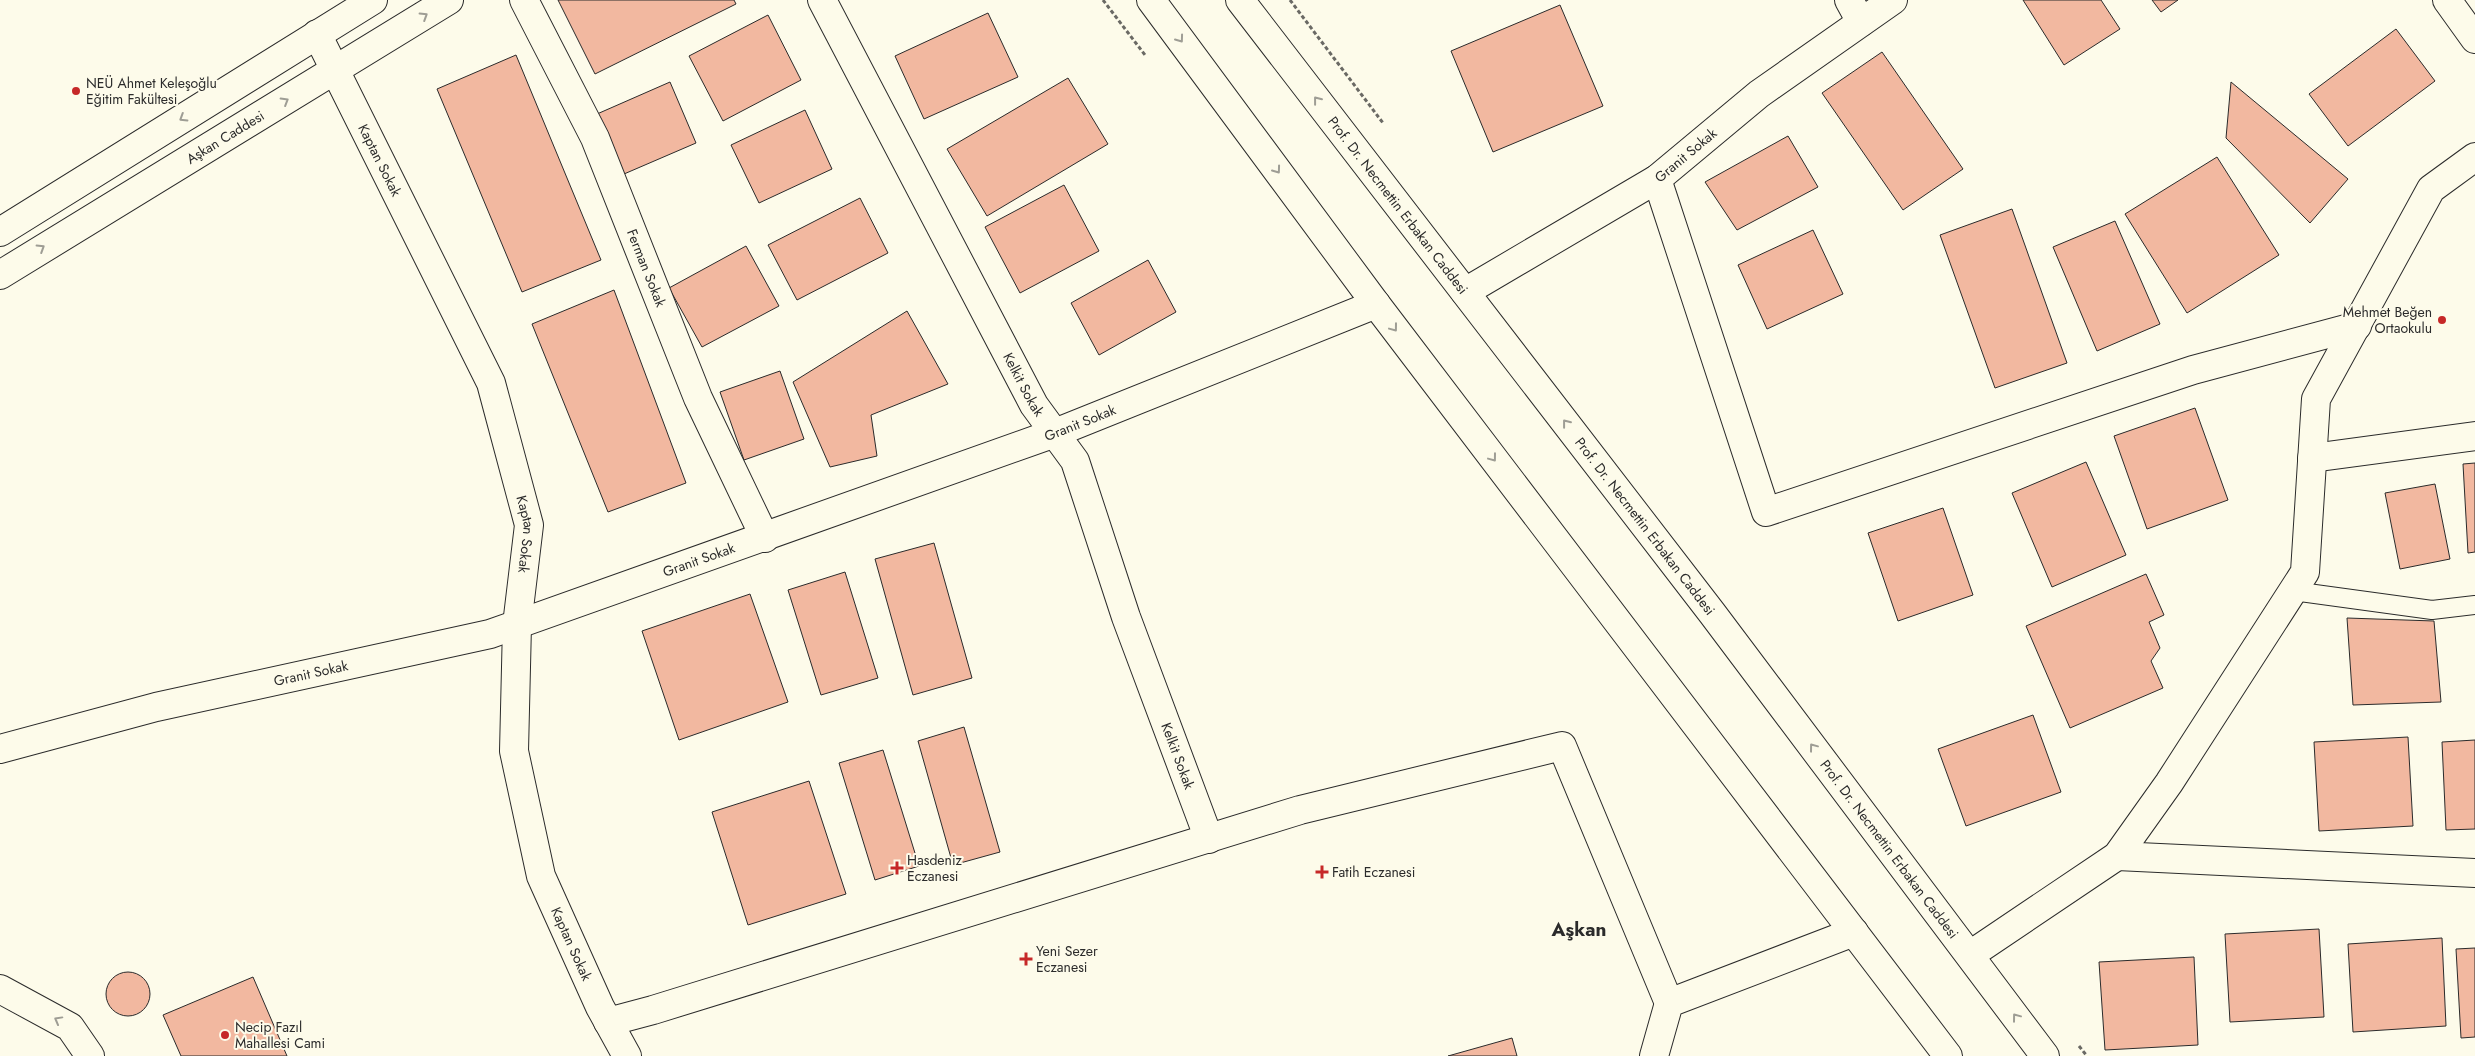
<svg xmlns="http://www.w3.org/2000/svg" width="2475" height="1056" viewBox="0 0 2475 1056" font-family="Jost,sans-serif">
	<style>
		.building { fill: #f2b8a0; stroke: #2b2b2b }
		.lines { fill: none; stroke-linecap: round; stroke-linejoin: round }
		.lane-casing { stroke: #2b2b2b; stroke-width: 20 }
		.street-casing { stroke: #2b2b2b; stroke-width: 30 }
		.secondary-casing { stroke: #2b2b2b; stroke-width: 30 }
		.primary-casing { stroke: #2b2b2b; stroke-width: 30 }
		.path { stroke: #6a6964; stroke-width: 3; stroke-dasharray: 4 2.5; stroke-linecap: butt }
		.lane { stroke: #fdfbea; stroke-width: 18 }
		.street { stroke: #fdfbea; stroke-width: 28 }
		.secondary { stroke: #fdfbea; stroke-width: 28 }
		.primary { stroke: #fdfbea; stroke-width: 28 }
		.oneway { stroke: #9e9d94 }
		.poi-dot { fill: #c62828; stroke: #fdfbea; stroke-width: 2 }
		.labels { text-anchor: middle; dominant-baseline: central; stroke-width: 4; stroke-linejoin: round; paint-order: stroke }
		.poi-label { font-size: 14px; fill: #2b2b2b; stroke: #fdfbea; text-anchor: start }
		.street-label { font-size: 14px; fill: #2b2b2b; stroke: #fdfbea }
		.district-label { font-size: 19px; font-weight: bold; fill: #2b2b2b; stroke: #fdfbea }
	</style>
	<rect width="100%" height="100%" fill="#fdfbea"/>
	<path class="building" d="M558,0H734L736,4L595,74Z
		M2023,0H2101L2120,29L2064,65Z
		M2152,0H2178L2161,12Z
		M1560,5L1603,106L1493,152L1451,51Z
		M988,13L1018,77L924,119L895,56Z
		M768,15L801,80L723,121L689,56Z
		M2396,29L2435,81L2348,146L2309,94Z
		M1882,52L1963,169L1903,210L1822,93Z
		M516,55L601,260L522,292L437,89Z
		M1068,78L1108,144L987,216L947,149Z
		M670,82L696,143L624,174L597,114Z
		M2231,82L2348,179L2310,223L2226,138Z
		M805,110L832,169L759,203L731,145Z
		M1788,136L1818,187L1737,230L1705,182Z
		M2217,157L2279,255L2187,313L2125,214Z
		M1064,185L1099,251L1020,293L985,227Z
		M860,198L888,253L797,300L768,245Z
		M2012,209L2067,363L1995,388L1940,235Z
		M2115,221L2160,324L2097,351L2053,247Z
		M1813,230L1843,294L1767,329L1738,265Z
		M746,246L779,306L702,347L669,288Z
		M1148,260L1176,312L1099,355L1071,303Z
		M614,290L686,483L608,512L532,324Z
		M907,311L948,384L871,415L877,456L830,467L793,382Z
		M780,371L804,439L744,460L720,392Z
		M2195,408L2228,500L2147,529L2114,436Z
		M2086,462L2126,555L2052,587L2012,493Z
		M2475,463V552L2468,553L2463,464Z
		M2435,484L2450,559L2400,569L2385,493Z
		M1943,508L1973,595L1898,621L1868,533Z
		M934,543L972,678L913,695L875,559Z
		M845,572L878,678L821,695L788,590Z
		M2146,574L2164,615L2149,622L2160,648L2151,661L2163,688L2070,728L2026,626Z
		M750,594L788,702L679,740L642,631Z
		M2347,618L2434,621L2441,702L2353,705Z
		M2033,715L2061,792L1966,826L1938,749Z
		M964,727L1000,852L953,865L918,741Z
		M2408,737L2413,826L2319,831L2314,742Z
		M2475,740V829L2446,830L2442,742Z
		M883,750L919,866L875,880L839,763Z
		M809,781L846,894L748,925L712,812Z
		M2319,929L2324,1017L2230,1022L2225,934Z
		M2442,938L2446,1026L2353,1032L2348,944Z
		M2475,948V1037L2461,1038L2456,949Z
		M2194,957L2198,1045L2105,1050L2099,962Z
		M106 994a22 22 0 1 1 44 0a22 22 0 1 1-44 0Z
		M253,977L287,1056H181L163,1015Z
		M1512,1038L1517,1056H1448Z"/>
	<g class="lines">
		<g class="lane-casing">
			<path id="lane" d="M2293,591L2432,610L2475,605"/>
		</g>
		<g class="street-casing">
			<g id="street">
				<path id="s1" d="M524,0L595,138L698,398L765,538"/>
				<path id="s2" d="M822,0L1034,405L1075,461L1126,617L1209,839"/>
				<path d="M1849,0L1861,22"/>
				<path d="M2447,0L2475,39"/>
				<path id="s3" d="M317,34L491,383L529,525L517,625L514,751L541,876L600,1007L627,1056"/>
				<path d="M1657,179L1766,512L2193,370L2357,326"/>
				<path id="s4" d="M1465,292L1657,179L1759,94L1893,0"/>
				<path d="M2312,458L2475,436"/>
				<path id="s5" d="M0,749L156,707L490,634L1055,433L1376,304"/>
				<path d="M2117,856L2475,873"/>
				<path d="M1970,955L2117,856L2169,783L2305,572L2316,399L2431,189L2475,157"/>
				<path d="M0,989L70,1027L90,1056"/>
				<path d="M608,1022L653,1010L1300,810L1562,746L1669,1003"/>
				<path d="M1654,1056L1669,1003L1854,932"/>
			</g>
		</g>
		<g class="secondary-casing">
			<g id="secondary">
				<path d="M0,232L373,0"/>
				<path id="s6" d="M0,275L449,0"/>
			</g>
		</g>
		<g class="primary-casing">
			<g id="primary">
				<path d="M1151,0L1376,304L1948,1056"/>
				<path id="s7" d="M1240,0L1712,613L2045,1056"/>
			</g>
		</g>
		<path class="path" d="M1103,0L1145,55
			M1290,0L1383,123
			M2079,1046L2087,1056"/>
		<use href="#lane" class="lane"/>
		<use href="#street" class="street"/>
		<use href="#secondary" class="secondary"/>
		<use href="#primary" class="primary"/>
	</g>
	<defs><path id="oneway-chevron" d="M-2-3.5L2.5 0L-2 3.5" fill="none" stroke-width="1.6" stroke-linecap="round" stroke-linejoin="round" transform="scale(1.25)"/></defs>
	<g class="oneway">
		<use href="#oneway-chevron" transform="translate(424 16) rotate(-32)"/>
		<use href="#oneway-chevron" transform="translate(1180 39) rotate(54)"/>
		<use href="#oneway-chevron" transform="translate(1317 100) rotate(-128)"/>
		<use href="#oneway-chevron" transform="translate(285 101) rotate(-31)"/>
		<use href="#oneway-chevron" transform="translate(183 118) rotate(148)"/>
		<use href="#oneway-chevron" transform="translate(1277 170) rotate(54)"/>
		<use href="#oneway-chevron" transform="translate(41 248) rotate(-32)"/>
		<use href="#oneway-chevron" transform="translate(1394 328) rotate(53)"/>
		<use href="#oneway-chevron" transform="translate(1566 423) rotate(-128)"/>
		<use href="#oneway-chevron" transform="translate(1493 458) rotate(53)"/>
		<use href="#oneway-chevron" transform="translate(1813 747) rotate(-127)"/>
		<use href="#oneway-chevron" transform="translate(2016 1017) rotate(-127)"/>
		<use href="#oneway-chevron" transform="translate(58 1020) rotate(-151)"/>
	</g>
	<g class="poi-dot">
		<circle cx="76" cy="91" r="5"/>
		<circle cx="2442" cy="320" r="5"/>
		<path d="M894.5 860.5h5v5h5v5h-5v5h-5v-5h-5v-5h5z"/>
		<path d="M1319.5 864.5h5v5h5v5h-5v5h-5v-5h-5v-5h5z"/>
		<path d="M1023.5 951.5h5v5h5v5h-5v5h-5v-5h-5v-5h5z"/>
		<circle cx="225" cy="1035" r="5"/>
	</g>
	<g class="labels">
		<g class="poi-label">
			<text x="86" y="83">NEÜ Ahmet Keleşoğlu<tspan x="86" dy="16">Eğitim Fakültesi</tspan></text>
			<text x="2432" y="312" text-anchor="end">Mehmet Beğen<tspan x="2432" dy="16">Ortaokulu</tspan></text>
			<text x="907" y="860">Hasdeniz<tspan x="907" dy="16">Eczanesi</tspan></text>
			<text x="1332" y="872">Fatih Eczanesi</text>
			<text x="1036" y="951">Yeni Sezer<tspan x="1036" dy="16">Eczanesi</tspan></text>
			<text x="235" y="1027">Necip Fazıl<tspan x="235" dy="16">Mahallesi Cami</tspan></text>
		</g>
		<g class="street-label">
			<text stroke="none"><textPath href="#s6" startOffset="264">Aşkan Caddesi</textPath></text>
			<text stroke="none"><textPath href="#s4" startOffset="260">Granit Sokak</textPath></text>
			<text stroke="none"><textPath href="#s3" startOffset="141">Kaptan Sokak</textPath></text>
			<text stroke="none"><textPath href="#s7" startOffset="259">Prof. Dr. Necmettin Erbakan Caddesi</textPath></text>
			<text stroke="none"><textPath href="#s1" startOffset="295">Ferman Sokak</textPath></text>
			<text stroke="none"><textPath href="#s2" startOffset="434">Kelkit Sokak</textPath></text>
			<text stroke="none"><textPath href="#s5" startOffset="1130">Granit Sokak</textPath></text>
			<text stroke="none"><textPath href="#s7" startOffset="664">Prof. Dr. Necmettin Erbakan Caddesi</textPath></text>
			<text stroke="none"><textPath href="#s3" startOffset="546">Kaptan Sokak</textPath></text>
			<text stroke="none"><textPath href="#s5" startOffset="725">Granit Sokak</textPath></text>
			<text stroke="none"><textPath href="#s5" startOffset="320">Granit Sokak</textPath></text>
			<text stroke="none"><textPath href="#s2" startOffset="839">Kelkit Sokak</textPath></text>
			<text stroke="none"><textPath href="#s7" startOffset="1069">Prof. Dr. Necmettin Erbakan Caddesi</textPath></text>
			<text stroke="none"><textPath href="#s3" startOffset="966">Kaptan Sokak</textPath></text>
		</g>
		<g class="district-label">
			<text x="1579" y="929">Aşkan</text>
		</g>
	</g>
</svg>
